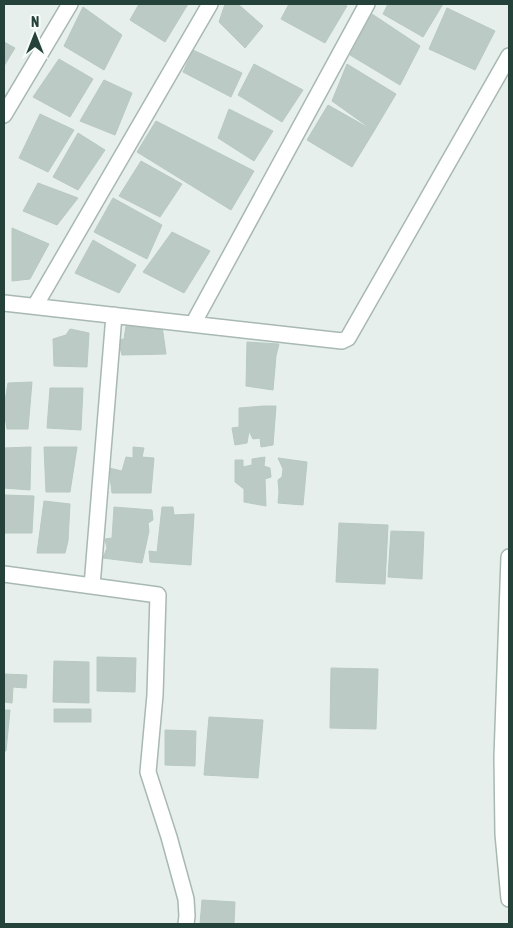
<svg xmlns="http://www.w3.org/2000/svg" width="513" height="928" viewBox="0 0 513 928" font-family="'Asap Condensed',sans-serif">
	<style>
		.building { fill: #bbcac4; stroke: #b8c9c2 }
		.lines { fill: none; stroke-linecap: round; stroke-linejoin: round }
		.minor-casing { stroke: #a8b8b2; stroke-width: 18 }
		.minor { stroke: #fff; stroke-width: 15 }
	</style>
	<rect width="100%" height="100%" fill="#e6efeb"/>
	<path class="building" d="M139,4H188L165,42L130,20Z
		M225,4H238L263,26L245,48L219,22Z
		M289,4H343L347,6L325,43L281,19Z
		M388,4H443L423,37L383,14Z
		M83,7L122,35L104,70L64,46Z
		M447,8L495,31L475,70L429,49Z
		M372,14L420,46L400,85L350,55Z
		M4,42L15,48L4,66Z
		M193,50L242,73L231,97L183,72Z
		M59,59L93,79L70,117L33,97Z
		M254,64L303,90L282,122L238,95Z
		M347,64L396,94L374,131L332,101Z
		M104,80L132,93L115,135L80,121Z
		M328,105L374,131L352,167L307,140Z
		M229,109L273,131L254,161L218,138Z
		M40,114L74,130L48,172L19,158Z
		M156,121L254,171L231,210L137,152Z
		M78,133L105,150L78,190L53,177Z
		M141,161L182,184L160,217L119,196Z
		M38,183L78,198L57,225L23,211Z
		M113,198L162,225L147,259L94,232Z
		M12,228L49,244L30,279L12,281Z
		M172,232L210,251L184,293L143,272Z
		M93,240L136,265L119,293L75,273Z
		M135,325L162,326L166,354L122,355L118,340L124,339L126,326Z
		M70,329L89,333L87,367L54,366L53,339L66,335Z
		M247,342L279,344L276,356L273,390L246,386Z
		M32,382L28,429H7L5,417H4V407L8,383Z
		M50,388H83L81,430L47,428Z
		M264,406H276L273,445L261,447L260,438L253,439L249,431L247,443L235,445L232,428L239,427V408Z
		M31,447L30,490L4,488V448Z
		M44,447H77L70,492H46Z
		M133,447L144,448L142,457L154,458L151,493H112L109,468L122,471L126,457L133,458Z
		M265,457L264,466L270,468L271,477L265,479L266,506L244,502V489L235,482V460H243V467L252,465V459Z
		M278,458L307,462L303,505L278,503L279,492L278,480L282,477L283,469Z
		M4,495L34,496L32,533H4Z
		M44,501L70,504L68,541L65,553H37Z
		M114,507L152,510L153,520L148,523L149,531L142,563L103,558L107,548L105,539L112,538Z
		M162,507H173L174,515L194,514L191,565L150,562L149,551L157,552Z
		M339,523L388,525L385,584L336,582Z
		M391,531L424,532L422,579L388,577Z
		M97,657L136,658L135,692L97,691Z
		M54,661L89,662V703L53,702Z
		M331,668L378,669L376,729L330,728Z
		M4,674L27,675L26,688L13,687L12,703L4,702Z
		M54,709H91V722H54Z
		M4,710H10L6,751H4Z
		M209,717L263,720L258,778L204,775Z
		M165,730L196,731L195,766L165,765Z
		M202,900L235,902L234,924H200Z"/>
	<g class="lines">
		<g class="minor-casing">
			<path id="minor" d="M4,115L70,4
				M4,303L342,341L348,338L509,56
				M35,306L210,4
				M193,324L367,4
				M509,557L502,757L503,834L509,899
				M4,574L158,595L155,695L148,772L169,837L186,899L187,916L186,924
				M92,586L114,315"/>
		</g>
		<use href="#minor" class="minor"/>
	</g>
	<rect width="513" height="928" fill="none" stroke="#24423a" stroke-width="10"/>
	<g transform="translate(35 35)" stroke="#f7fbf9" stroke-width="4" paint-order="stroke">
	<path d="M0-4L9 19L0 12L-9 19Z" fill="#24423a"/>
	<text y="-8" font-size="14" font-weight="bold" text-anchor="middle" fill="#24423a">N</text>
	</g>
</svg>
